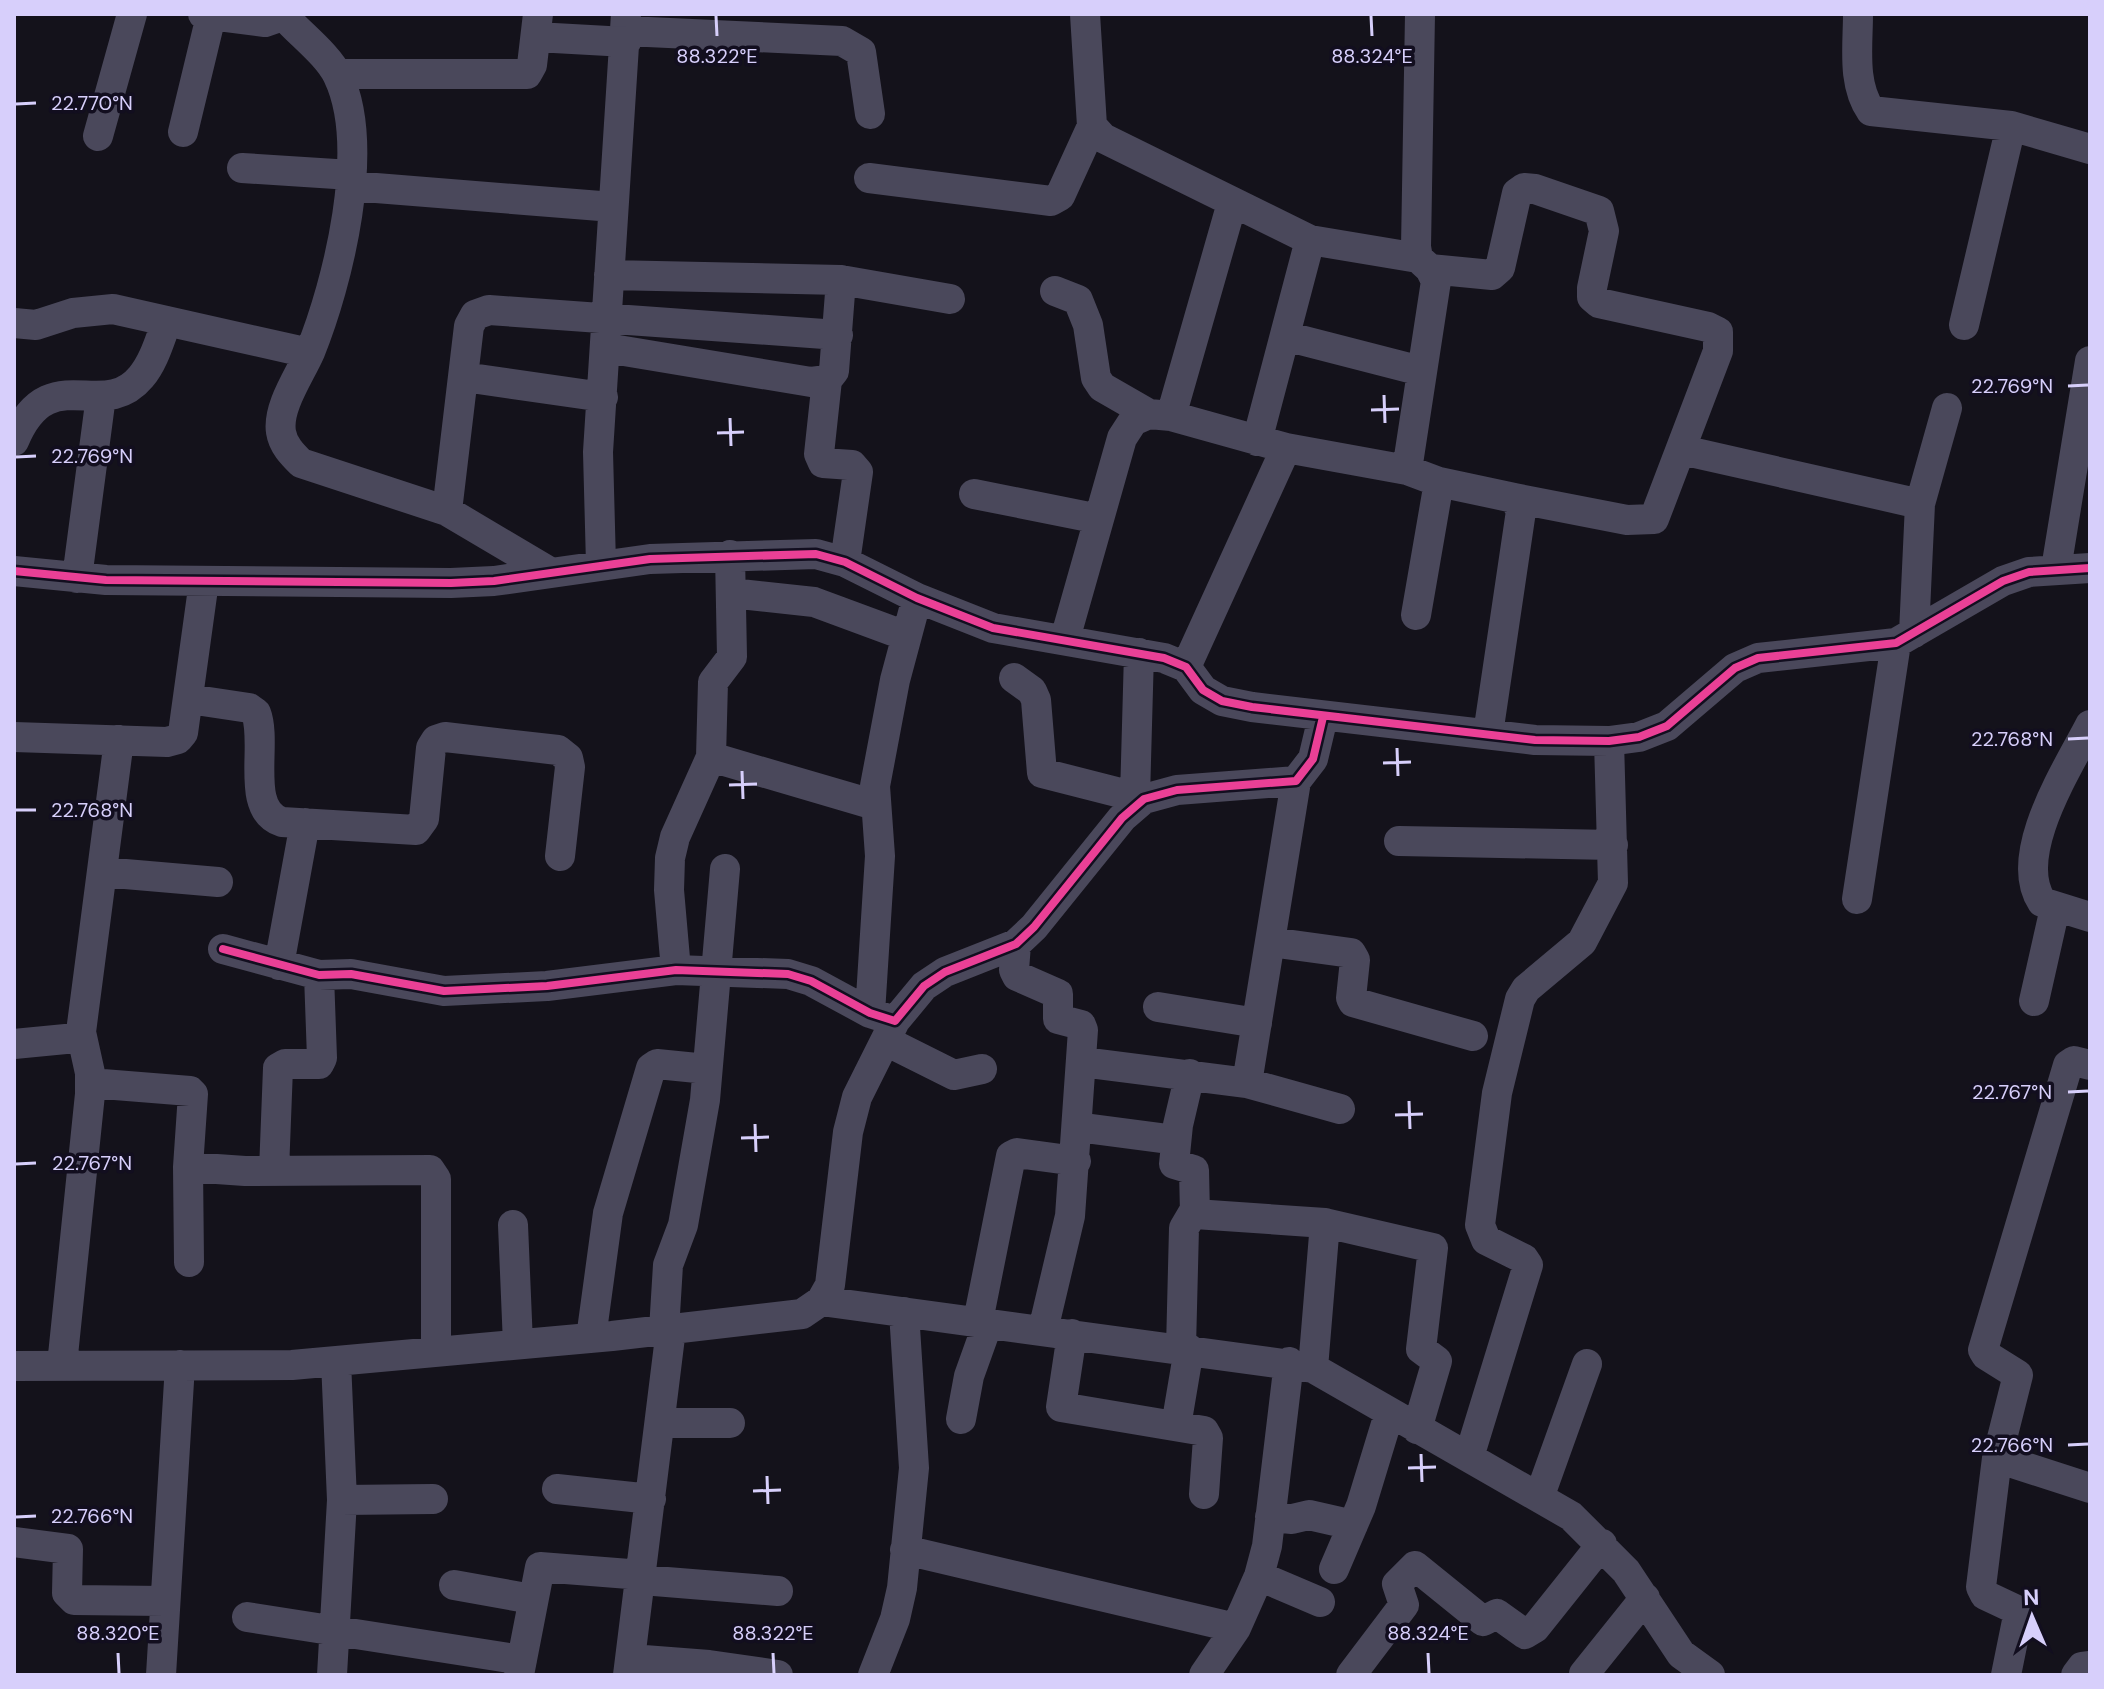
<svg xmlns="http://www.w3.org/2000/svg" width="2104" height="1689" viewBox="0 0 2104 1689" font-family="'DM Sans',sans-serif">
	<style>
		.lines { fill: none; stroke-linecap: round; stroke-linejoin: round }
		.minor { stroke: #4a485b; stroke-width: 30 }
		.cycleway-casing { stroke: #120e1f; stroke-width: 13 }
		.cycleway { stroke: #ea4096; stroke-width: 8 }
		.ticks { fill: none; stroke: #d7cffb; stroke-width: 3 }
		.ticks-label { font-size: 20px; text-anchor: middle; fill: #d7cffb; stroke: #120e1f; stroke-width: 7; stroke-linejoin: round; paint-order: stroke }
	</style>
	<rect width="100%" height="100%" fill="#14121b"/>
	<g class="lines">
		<path class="minor" d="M203,14L265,22L288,14
			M1085,14L1092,126L1103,138L1310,240L1418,258
			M1420,14L1416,247L1418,258L1430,269L1436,281L1407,470L1439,482L1514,498L1521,511L1488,734
			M1858,14C1858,46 1852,84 1871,111L2011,126L2090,149
			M285,17C301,35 328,55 338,76C372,147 338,283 310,352C300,375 277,407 281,432C283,445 292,454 301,463L447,511L548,571
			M626,31L842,41L861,52L870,114
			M536,37L626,42
			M337,74H527L532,65L538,14
			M183,132L211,16
			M98,136L132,14
			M242,168L351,175
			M869,178L1051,201L1060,196L1092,126
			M351,186L613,207
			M1430,269L1492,275L1500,268L1517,193L1524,188L1535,189L1599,211L1604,231L1592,288V297L1599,303L1708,327L1718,332V351L1654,519L1627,520L1514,498
			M609,275L841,280L950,299
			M1055,291L1078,300L1088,325L1096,378L1102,387L1149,414
			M14,323L36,325L73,313L113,309L309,353
			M1964,325L2011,126
			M1285,336L1421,371
			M606,348L811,382L827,380L834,371L841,280
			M464,377L603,397
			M827,380L819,454L823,463L852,465L858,472L845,562
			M1171,416L1232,203
			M14,441C49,357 102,424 141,377C154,362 160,339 167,321
			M1257,441L1310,240
			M1682,450L1920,504
			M974,494L1099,519
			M447,511L469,326L475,315L489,310L838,335
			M601,564L598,452L626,14
			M2056,569L2090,361
			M14,571L106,580L451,583L494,581L650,559L816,554L845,562L917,598L993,628L1164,658L1186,667L1203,690L1222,701L1252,707L1535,740L1609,741L1639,737L1667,726L1735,668L1758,658L1896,643L2003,581L2029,572L2090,568
			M77,578L101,396
			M731,593L814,602L906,636
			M1416,615L1439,482
			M1914,633L1920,504L1947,408
			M1065,639L1122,438L1133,421L1149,414L1171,416L1286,448L1407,470
			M1186,667L1286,448
			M1014,678L1032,691L1036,700L1042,773L1144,799
			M189,699L249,708L256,713C268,744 244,810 282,822L416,830L424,819L431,748L436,740L445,737L558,750L568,758L570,767L560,856
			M2090,725C2068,768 2011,855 2042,902L2090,917
			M14,737L167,742L178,739L183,733L204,581
			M711,757L875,805
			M1135,797L1139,653
			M1399,841L1613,845
			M102,872L218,882
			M1857,899L1896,643
			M1271,942L1351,953L1355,960L1351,998L1353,1002L1473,1036
			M1016,944L1014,970L1017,976L1058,994V1019L1081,1025L1083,1030L1070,1216L1043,1330
			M223,949L319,975L351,974L444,991L547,986L676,970L788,974L811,981L870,1013L895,1021L924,986L945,972L1016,944L1034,927L1122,818L1144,799L1177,790L1296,781L1313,759L1323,717
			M279,965L305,823
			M676,970L669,890L670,858L675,837L711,757L713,682L732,657L730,555
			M2034,1001L2055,908
			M1158,1007L1257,1023
			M870,1013L880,856L875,786L895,680L917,598
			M886,1041L954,1075L982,1069
			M14,1044L76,1038L81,1032L119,740
			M1082,1062L1247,1083L1340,1109
			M1190,1074L1178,1125L1174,1164L1194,1170L1195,1214L1325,1223L1433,1248L1421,1349L1437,1361L1417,1429
			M90,1083L190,1091L193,1094L188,1167L189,1262
			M1247,1083L1296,781
			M1077,1127L1176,1140
			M188,1167L245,1171L430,1170L436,1179V1352
			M274,1171L278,1068L285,1064H319L322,1058L319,975
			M513,1225L518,1344
			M821,1301L1313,1368L1571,1516L1626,1571L1681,1654L1710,1675
			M978,1321L1011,1156L1017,1153L1076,1161
			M664,1330L668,1265L683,1225L705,1100L725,869
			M1072,1334L1061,1407L1204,1431L1208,1438L1204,1494
			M591,1338L608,1213L651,1068L657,1064L707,1069
			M1181,1348L1184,1228L1194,1211
			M62,1365L90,1094V1073L81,1032
			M14,1366L292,1365L612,1336L802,1314L821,1301L830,1285L848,1132L857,1097L895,1021
			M1313,1368L1325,1223
			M961,1419L969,1376L988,1323
			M660,1423H730
			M1176,1426L1189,1349
			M1469,1457L1528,1265L1524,1259L1486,1240L1480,1225L1497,1093L1520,999L1526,989L1582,942L1613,883L1609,741
			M1997,1458L2090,1488
			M557,1489L651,1499
			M1540,1495L1587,1364
			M342,1500L433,1499
			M1270,1517L1292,1519L1309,1515L1353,1525
			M14,1542L68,1549L67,1593L74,1600L164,1601
			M905,1550L1236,1628
			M1334,1569L1361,1506L1389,1414
			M1259,1576L1320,1602
			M642,1580L778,1591
			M454,1585L532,1599
			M247,1617L522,1660
			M631,1659L709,1665L778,1675
			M1584,1674L1645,1598
			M161,1675L180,1365
			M332,1675L342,1500L336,1361
			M519,1675L540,1567L642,1575
			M628,1675L671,1329
			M873,1675L895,1619L902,1588L914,1468L904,1312
			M1204,1675L1236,1628L1259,1576L1267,1546L1289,1362
			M1351,1675L1404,1605L1397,1584L1415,1566L1483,1621L1497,1614L1525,1634L1535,1628L1602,1544
			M2006,1675L2019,1611L1985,1595L1981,1587L1997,1458L2018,1375L1986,1355L1983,1350L2068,1065L2074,1061L2090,1065
			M2076,1675L2082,1667L2090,1666"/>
		<g class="cycleway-casing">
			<path id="cycleway" d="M14,571L106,580L451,583L494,581L650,559L816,554L845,562L917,598L993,628L1164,658L1186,667L1203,690L1222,701L1252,707L1535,740L1609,741L1639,737L1667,726L1735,668L1758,658L1896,643L2003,581L2029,572L2090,568
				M223,949L319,975L351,974L444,991L547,986L676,970L788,974L811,981L870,1013L895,1021L924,986L945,972L1016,944L1034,927L1122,818L1144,799L1177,790L1296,781L1313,759L1323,717"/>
		</g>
		<use href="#cycleway" class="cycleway"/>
	</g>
	<path class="ticks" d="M716,16L717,36M1371,16L1372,36M16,104L36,103M2068,386L2088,385M1384,395L1385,423M1371,410L1399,409M730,418L731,446M717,433L744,432M16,457L36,456M2068,739L2088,738M1397,748L1398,776M1383,763L1411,762M742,771L743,799M729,785L757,784M16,810H36M2068,1092L2088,1091M1409,1101L1410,1129M1395,1115L1423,1114M755,1124L756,1152M741,1138L769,1137M16,1164L36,1163M2068,1445L2088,1444M1421,1454L1422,1482M1408,1468L1436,1467M767,1476L768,1504M753,1491L781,1490M16,1517L36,1516M118,1653L119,1673M773,1653L774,1673M1428,1653L1429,1673"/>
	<g class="ticks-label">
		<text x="717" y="63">88.322°E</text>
		<text x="1372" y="63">88.324°E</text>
		<text x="92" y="110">22.770°N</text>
		<text x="2012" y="393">22.769°N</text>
		<text x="92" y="463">22.769°N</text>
		<text x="2012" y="746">22.768°N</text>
		<text x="92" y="817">22.768°N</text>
		<text x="2012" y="1099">22.767°N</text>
		<text x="92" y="1170">22.767°N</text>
		<text x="2012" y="1452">22.766°N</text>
		<text x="92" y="1523">22.766°N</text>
		<text x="118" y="1640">88.320°E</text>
		<text x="773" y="1640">88.322°E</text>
		<text x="1428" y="1640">88.324°E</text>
	</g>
	<rect width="2104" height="1689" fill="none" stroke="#d7cffb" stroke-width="32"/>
	<g transform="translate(2032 1617) rotate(358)" stroke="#120e1f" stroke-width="6" paint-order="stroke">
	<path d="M0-6L14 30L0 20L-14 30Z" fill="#d7cffb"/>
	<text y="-12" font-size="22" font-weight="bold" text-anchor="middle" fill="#d7cffb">N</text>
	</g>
</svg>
